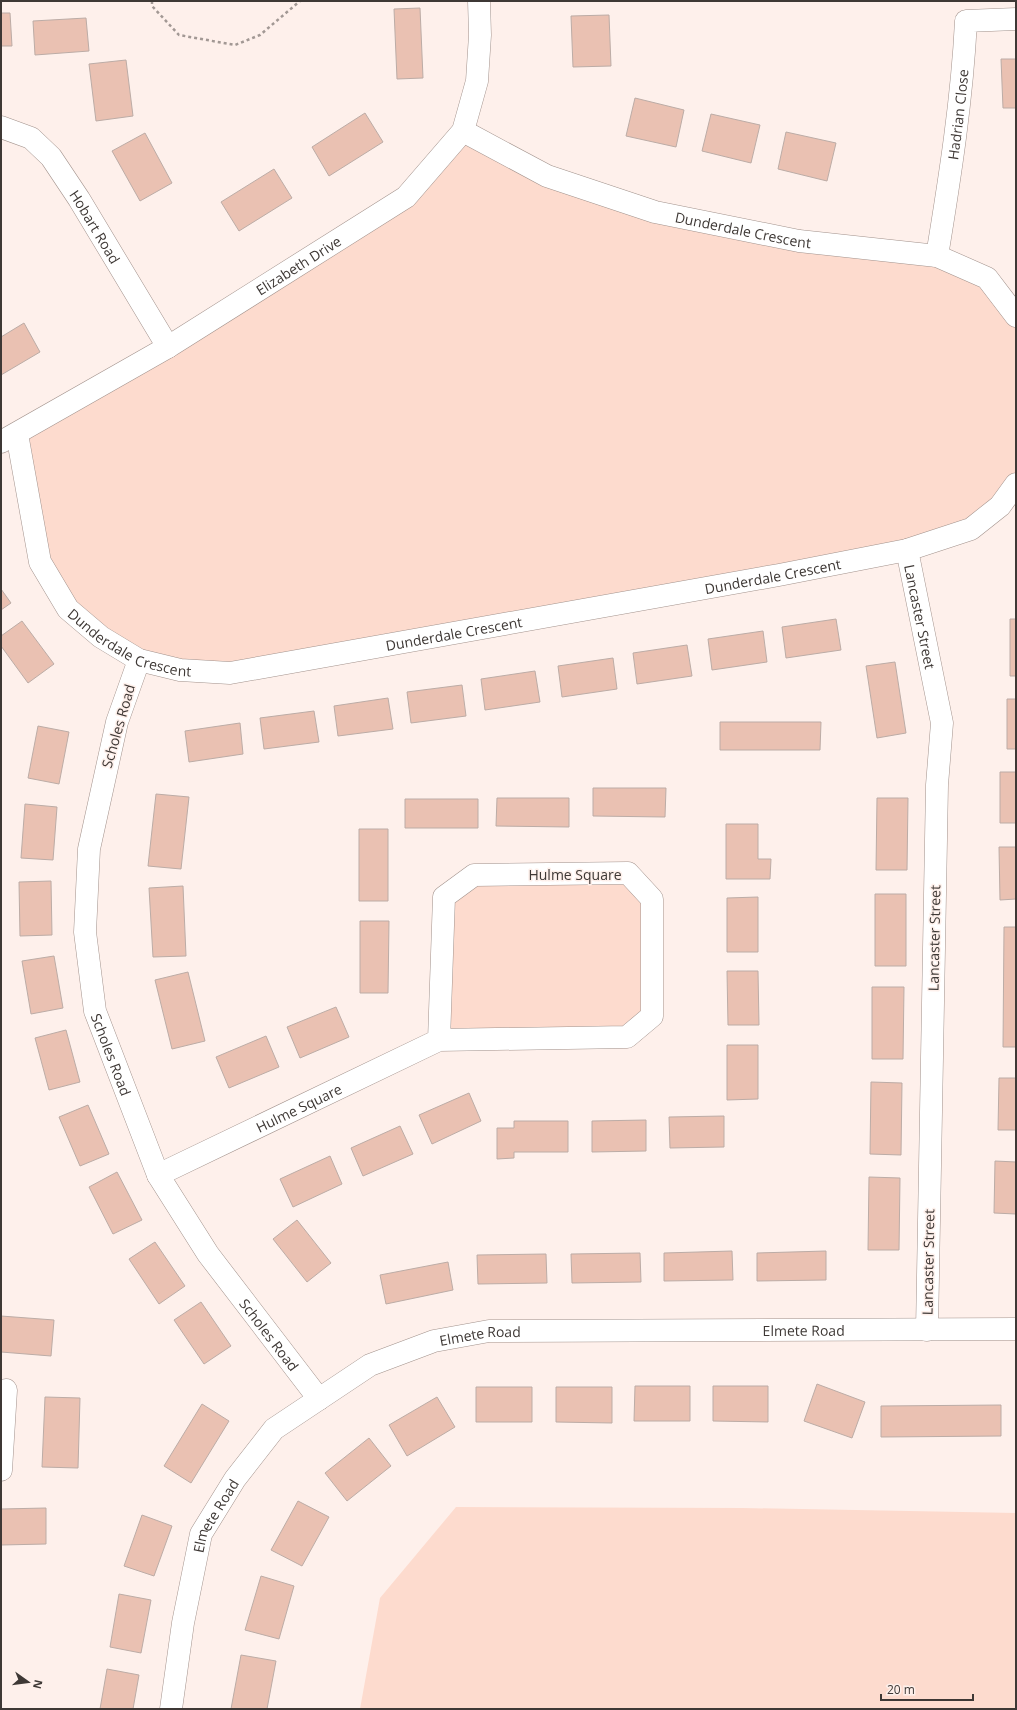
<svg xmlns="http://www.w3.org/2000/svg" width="1017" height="1710" viewBox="0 0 1017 1710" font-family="'Open Sans',sans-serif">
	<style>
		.green { fill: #fddbce }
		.building { fill: #eac1b2; stroke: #bcaca6 }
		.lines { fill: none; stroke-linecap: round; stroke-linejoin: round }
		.street-casing { stroke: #a2928c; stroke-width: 23 }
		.path { stroke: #a29894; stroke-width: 2.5; stroke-dasharray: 3 3; stroke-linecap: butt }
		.street { stroke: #fff; stroke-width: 22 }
		.labels { text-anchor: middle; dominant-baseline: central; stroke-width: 3; stroke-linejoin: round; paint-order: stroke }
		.street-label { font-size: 14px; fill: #3e3835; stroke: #fef0eb }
	</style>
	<rect width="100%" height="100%" fill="#fef0eb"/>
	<path class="green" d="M463,131L655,212L937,256L987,278L1016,316V484L1000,506L907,550L180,670L101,637L40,562L17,434L406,197Z
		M628,873L652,899V1016L627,1037L439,1040L444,897L474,875Z
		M456,1507L743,1508L1016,1513V1709H360L380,1598Z"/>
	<path class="building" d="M420,8L423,78L397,79L394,9Z
		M1,13H10L12,46H1Z
		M609,15L611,66L573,67L571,16Z
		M86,18L89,51L35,55L33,21Z
		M1001,59H1016V108H1003Z
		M126,60L133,116L96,121L89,64Z
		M635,98L684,110L676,147L626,136Z
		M365,113L383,142L329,176L312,147Z
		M711,114L760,125L751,163L702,151Z
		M786,132L836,143L827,181L778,169Z
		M145,133L172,183L140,201L112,151Z
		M274,169L292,198L239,231L221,202Z
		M24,323L40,352L1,375V337Z
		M1,589L11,603L1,610Z
		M836,619L841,650L786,658L782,627Z
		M1010,619H1016V676H1010Z
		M22,621L54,664L28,683L1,646V636Z
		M763,631L767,662L712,670L708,639Z
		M687,645L692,676L637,684L633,653Z
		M613,658L617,689L562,697L558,666Z
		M895,662L906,733L877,738L866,666Z
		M535,671L540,702L485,710L481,679Z
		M462,685L466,716L411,723L407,692Z
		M388,698L393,729L338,736L334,706Z
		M1007,699H1016V749H1007Z
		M314,711L319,742L264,749L260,718Z
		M720,722H821L820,750H720Z
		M240,723L243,754L189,762L185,731Z
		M38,726L69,732L59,784L28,778Z
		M1000,772H1016V823H1000Z
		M593,788H666L665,817L593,816Z
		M156,794L189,797L181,869L148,866Z
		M497,798H569V827L496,826Z
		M877,798H908L907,870H876Z
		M405,799H478V828H405Z
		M25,804L57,807L53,860L21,858Z
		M726,824H758V859H771L770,879H726Z
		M359,829H388V901H359Z
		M999,847H1016V899L1000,900Z
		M51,881L52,935L20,936L19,882Z
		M183,886L186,956L153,957L149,888Z
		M875,894H906V966H875Z
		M758,897V952H727V898Z
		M360,921H389L388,993H360Z
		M1004,927H1016V1047H1003Z
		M54,956L63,1008L31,1014L22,961Z
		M727,971H758L759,1025H728Z
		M188,972L205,1041L172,1049L155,980Z
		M872,987H904L903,1059H872Z
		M336,1007L349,1037L300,1058L287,1027Z
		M66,1030L80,1082L49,1090L35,1038Z
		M266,1036L279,1067L229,1088L216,1057Z
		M727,1045H758V1099L727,1100Z
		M999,1078H1016V1130H998Z
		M871,1082L902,1083L901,1155L870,1154Z
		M469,1093L481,1121L432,1144L419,1115Z
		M88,1105L109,1154L80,1166L59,1117Z
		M724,1116V1147L670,1148L669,1117Z
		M646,1120V1151L592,1152V1121Z
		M514,1121H568V1152H514V1158L497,1159V1128H514Z
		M400,1126L413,1154L363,1176L351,1148Z
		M330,1156L342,1184L293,1207L280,1179Z
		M995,1161L1016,1162V1214L994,1213Z
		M117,1172L142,1220L113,1234L89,1187Z
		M869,1177L900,1178L899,1250H868Z
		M297,1220L331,1263L307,1282L273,1239Z
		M155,1242L185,1286L159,1304L129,1259Z
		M732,1251L733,1280L664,1281V1253Z
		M826,1251V1280L757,1281V1253Z
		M640,1253L641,1282L572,1283L571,1254Z
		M546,1254L547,1283L478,1284L477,1255Z
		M448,1262L453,1290L386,1304L380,1275Z
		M201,1302L231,1346L204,1364L174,1320Z
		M1,1316L54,1320L51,1356L1,1352Z
		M817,1384L865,1402L852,1438L804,1421Z
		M635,1386H690V1421H634Z
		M713,1386H768V1422L713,1421Z
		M476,1387H532V1422H476Z
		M556,1387H612V1423L556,1422Z
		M45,1397L80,1398L78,1468L42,1467Z
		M437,1397L455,1427L407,1456L389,1425Z
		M202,1404L229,1421L191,1483L164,1466Z
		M1001,1405V1436L881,1437V1406Z
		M369,1438L391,1466L347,1501L325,1473Z
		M298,1501L329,1517L302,1566L271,1550Z
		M46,1508V1544L1,1545V1509Z
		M142,1515L172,1526L154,1576L124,1566Z
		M261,1576L294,1586L279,1639L245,1630Z
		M119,1594L151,1600L141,1653L110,1647Z
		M241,1655L276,1661L267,1709H231Z
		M107,1669L139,1675L133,1709H100Z"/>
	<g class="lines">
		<g class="street-casing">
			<g id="street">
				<path id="s1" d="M1,127L31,138L51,157L79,199L168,347"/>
				<path id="s2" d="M463,131L547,176L655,212L799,241L937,256L987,278L1016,316"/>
				<path id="s3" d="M937,256C950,177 962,100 966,21L1016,19"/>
				<path id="s4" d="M17,434L40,562L68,609L101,637L139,660L180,670L230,673L779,575L907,550L971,529L1000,506L1016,484"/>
				<path id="s5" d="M1,442L168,347L406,197L463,131L477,81L480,35L479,1"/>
				<path id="s6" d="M907,550L942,723L937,785L927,1330"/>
				<path id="s7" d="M139,660L117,722L89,849L85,932L95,1011L158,1175L208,1254L319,1399"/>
				<path id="s8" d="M158,1175L439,1040L627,1037L652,1016V899L628,873L474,875L444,897L439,1040"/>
				<path d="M1,1470L6,1390"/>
				<path id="s9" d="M171,1709L183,1623L201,1534L235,1479L274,1429L370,1365L434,1341L489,1331L1016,1329"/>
			</g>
		</g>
		<path class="path" d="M152,1V6L179,35L235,45L260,35L300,1"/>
		<use href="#street" class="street"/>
	</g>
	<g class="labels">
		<g class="street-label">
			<text stroke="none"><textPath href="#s3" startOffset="143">Hadrian Close</textPath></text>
			<text stroke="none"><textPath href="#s1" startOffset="142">Hobart Road</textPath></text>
			<text stroke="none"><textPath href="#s2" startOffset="299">Dunderdale Crescent</textPath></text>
			<text stroke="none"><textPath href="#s5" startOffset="346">Elizabeth Drive</textPath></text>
			<text stroke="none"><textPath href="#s4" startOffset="916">Dunderdale Crescent</textPath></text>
			<text stroke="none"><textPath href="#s6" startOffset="68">Lancaster Street</textPath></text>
			<text stroke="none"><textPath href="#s4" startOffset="592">Dunderdale Crescent</textPath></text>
			<text stroke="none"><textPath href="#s4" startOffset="257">Dunderdale Crescent</textPath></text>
			<text transform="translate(118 726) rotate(-74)">Scholes Road</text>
			<text x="575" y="874">Hulme Square</text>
			<text transform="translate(934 938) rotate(-89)">Lancaster Street</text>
			<text stroke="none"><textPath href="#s7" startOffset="405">Scholes Road</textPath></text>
			<text stroke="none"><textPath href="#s8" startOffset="156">Hulme Square</textPath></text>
			<text transform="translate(928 1262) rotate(-89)">Lancaster Street</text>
			<text stroke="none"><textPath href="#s9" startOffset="860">Elmete Road</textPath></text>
			<text stroke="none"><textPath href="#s7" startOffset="729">Scholes Road</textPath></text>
			<text stroke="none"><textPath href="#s9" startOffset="536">Elmete Road</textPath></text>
			<text stroke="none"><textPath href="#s9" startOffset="200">Elmete Road</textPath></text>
		</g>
	</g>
	<rect width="1017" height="1710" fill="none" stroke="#3e3835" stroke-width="4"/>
	<g transform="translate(28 1682) rotate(104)" stroke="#fef0eb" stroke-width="3" paint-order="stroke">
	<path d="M0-3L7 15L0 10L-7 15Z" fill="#3e3835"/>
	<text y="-6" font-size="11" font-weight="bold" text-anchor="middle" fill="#3e3835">N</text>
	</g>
	<path d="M881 1694v6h92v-6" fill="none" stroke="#3e3835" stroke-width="2"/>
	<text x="887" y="1694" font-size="12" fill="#3e3835" stroke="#fef0eb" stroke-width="3" paint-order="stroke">20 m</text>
</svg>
